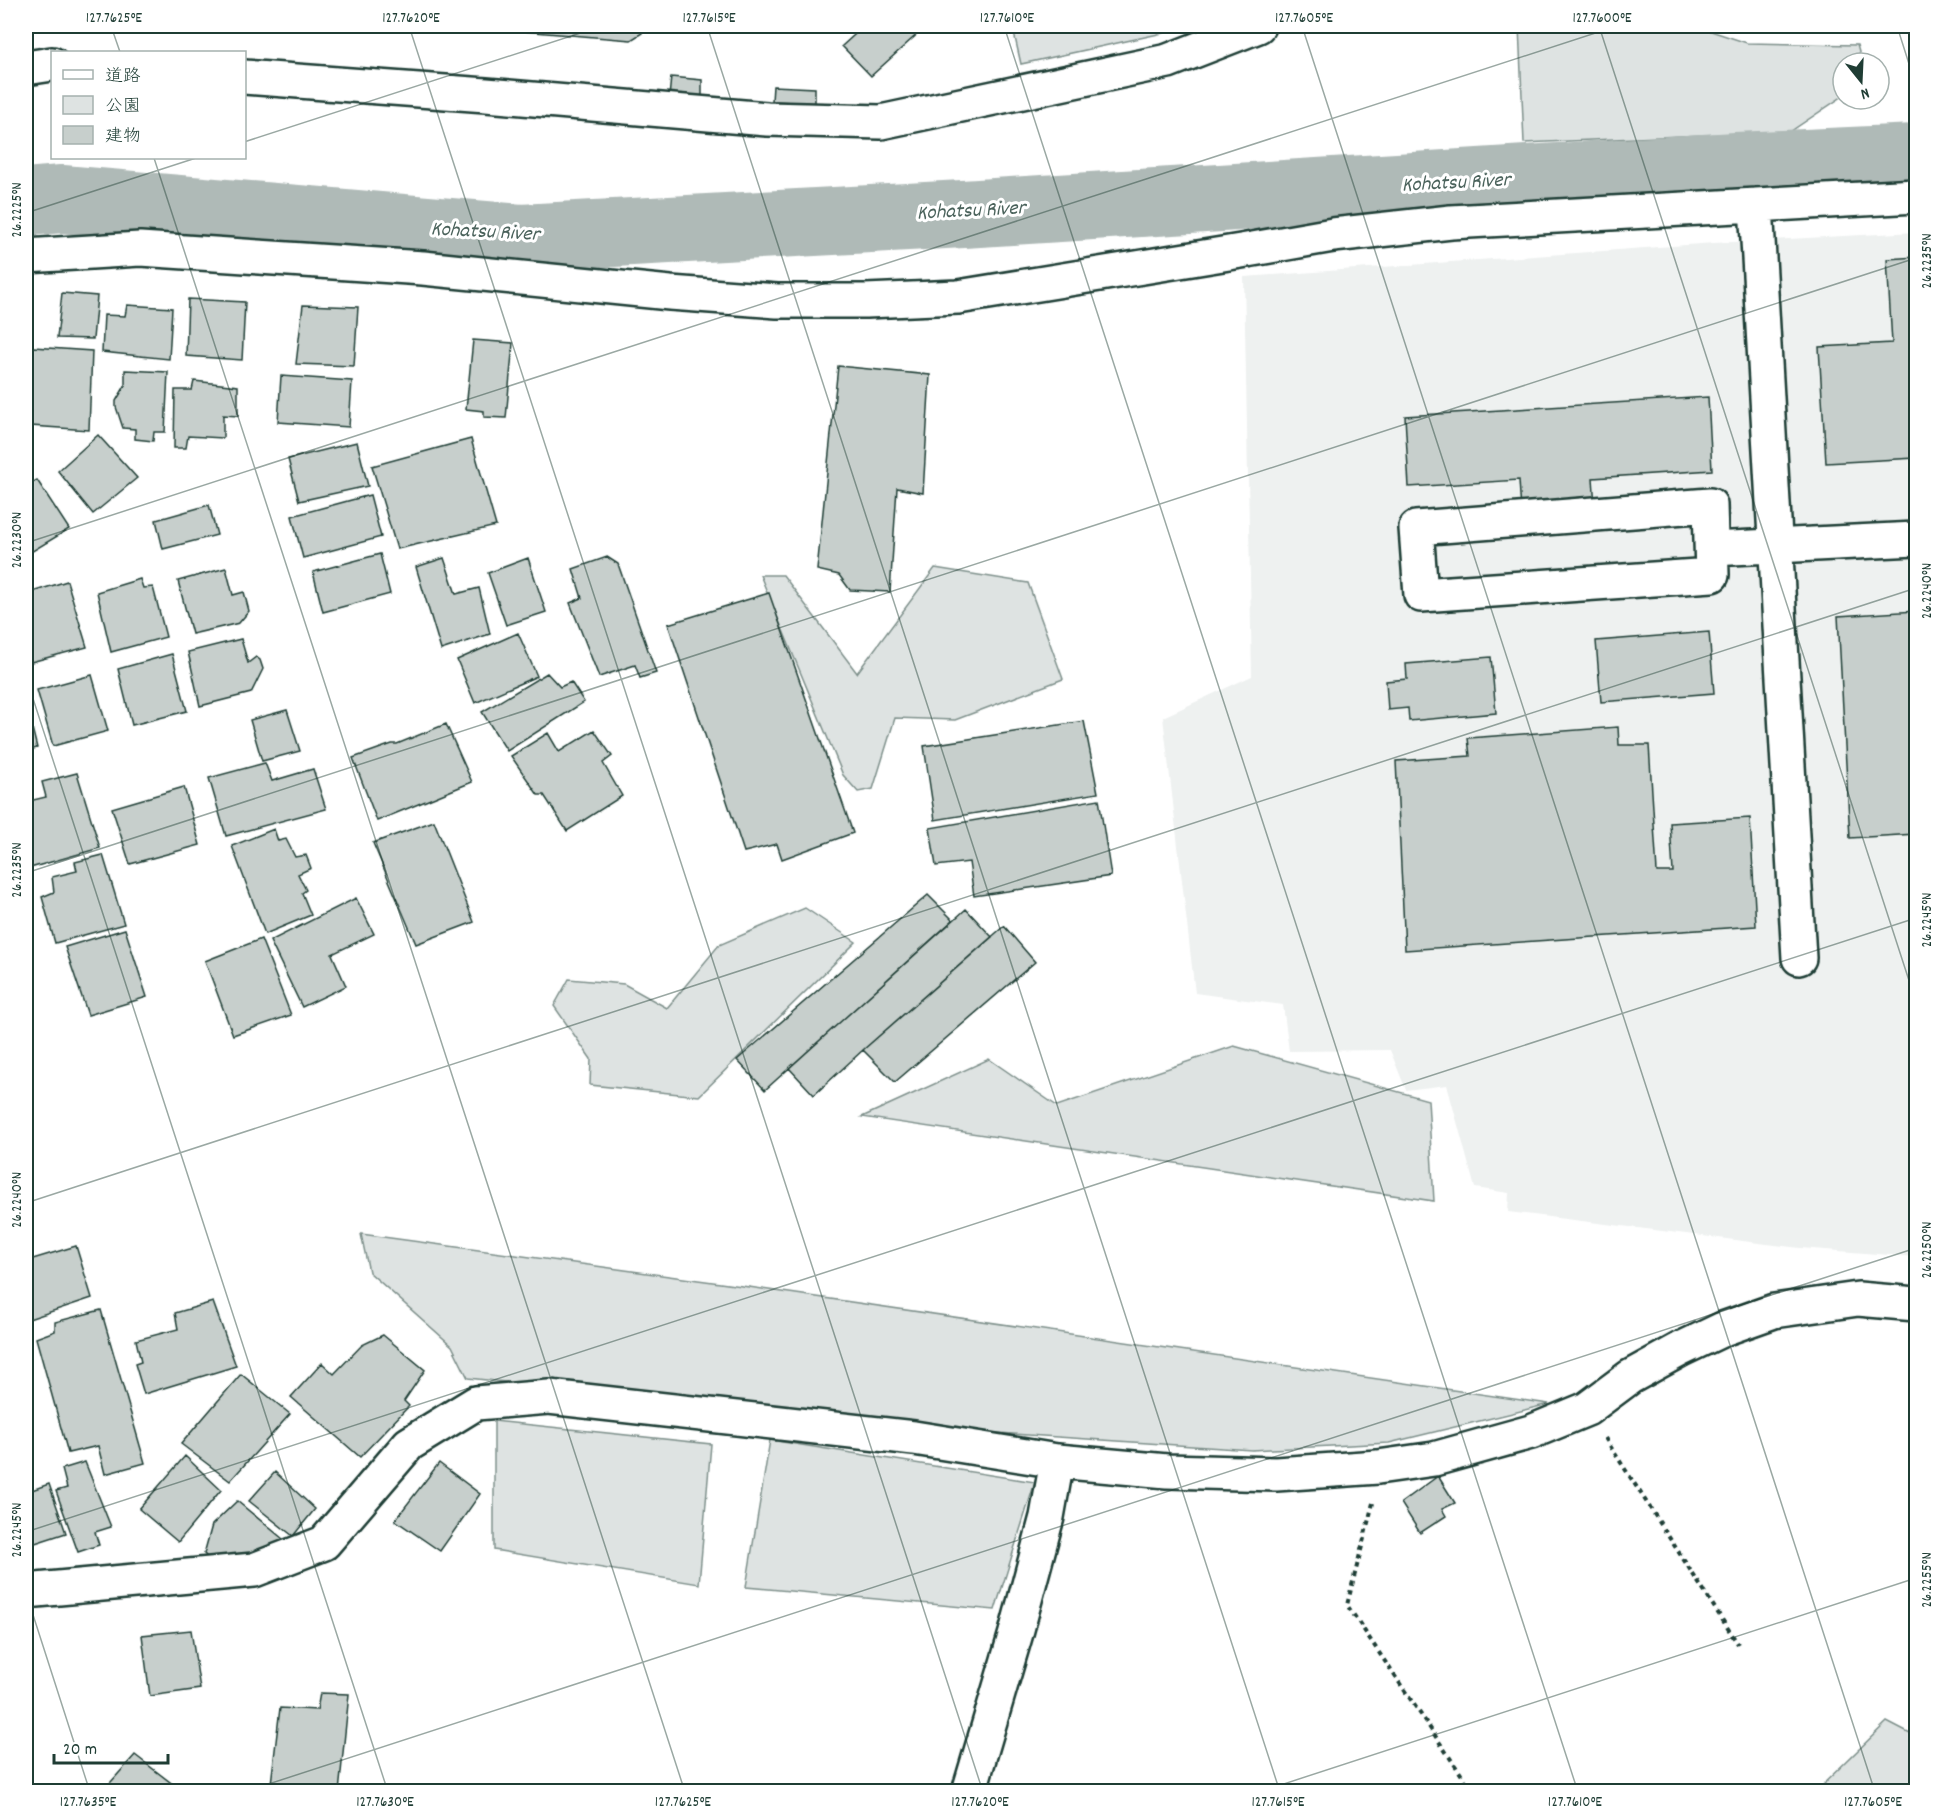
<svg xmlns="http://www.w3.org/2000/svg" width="1942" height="1817" viewBox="0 0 1942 1817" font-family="Dekko,'Klee One',sans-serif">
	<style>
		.built { fill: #eef1f0 }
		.green { fill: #dee3e2; stroke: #7e908b; stroke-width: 1.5 }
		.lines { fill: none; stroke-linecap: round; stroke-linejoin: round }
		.river { stroke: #afbab7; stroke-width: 68 }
		.building { fill: #c7cfcc; stroke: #1f3d34; stroke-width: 1.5 }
		.minor-casing { stroke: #1f3d34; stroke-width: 38 }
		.path { stroke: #1f3d34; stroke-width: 4; stroke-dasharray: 4.5 4.5; stroke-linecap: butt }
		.minor { stroke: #fff; stroke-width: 33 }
		.ticks { fill: none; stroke: #1f3d34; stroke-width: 1.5; stroke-opacity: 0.45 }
		.labels { text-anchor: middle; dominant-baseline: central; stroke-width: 6; stroke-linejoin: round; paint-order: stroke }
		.water-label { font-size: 21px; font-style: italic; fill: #4a625b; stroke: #fff }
		.neatline { fill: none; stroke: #1f3d34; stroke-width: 2 }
		.ticks-label { font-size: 15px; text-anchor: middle; fill: #1f3d34 }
	</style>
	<rect width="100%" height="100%" fill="#fff"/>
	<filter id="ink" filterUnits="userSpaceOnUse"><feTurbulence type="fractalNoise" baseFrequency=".0167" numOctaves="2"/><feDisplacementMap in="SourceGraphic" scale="12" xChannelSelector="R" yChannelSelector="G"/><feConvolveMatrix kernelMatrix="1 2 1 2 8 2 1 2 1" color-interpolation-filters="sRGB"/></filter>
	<g filter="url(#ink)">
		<path class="built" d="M1916,232V1257L1800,1248L1508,1212L1509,1193L1475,1188L1447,1085L1406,1090L1390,1050L1289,1051L1283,1005L1195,993L1163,717L1252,676L1244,277L1714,243Z"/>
		<path class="green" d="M1042,26H1184L1163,33L1021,64L1014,33Z
			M1519,26H1696L1747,43L1857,45L1862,63H1843V96L1791,131L1524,143Z
			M935,568L1028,583L1063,679L955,720L895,718L873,789L858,792L843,775L760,575H783L857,673Z
			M805,908L856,942L699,1096L590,1085L591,1059L554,1006L569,979L624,984L667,1008L719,945Z
			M1234,1046L1428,1100L1434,1201L862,1117L989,1059L1057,1106Z
			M361,1234L742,1286L1549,1404L1389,1443L1252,1450L952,1430L468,1378L452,1346L369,1272Z
			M494,1421L711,1444L699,1584L494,1550Z
			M770,1440L1035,1482L995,1610L746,1587Z
			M1887,1722L1916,1737V1791H1816Z"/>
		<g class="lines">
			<path class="river" d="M26,202L62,199L521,238L963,214L1736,166L1916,158"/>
		</g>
		<path class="building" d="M382,26H428L382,31Z
			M497,26H643L642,33L631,40L497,29Z
			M864,26H918L922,30L871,76L842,46Z
			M671,77L702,80V102L669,97Z
			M773,86L815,88V103L772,101Z
			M1916,257V458L1826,463L1819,347L1892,343L1887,259Z
			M62,293L97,296L93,339L57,338Z
			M188,299L245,302L242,360L186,356Z
			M127,305L172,308L169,359L102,352L104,315L125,316Z
			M303,305L358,307L354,366L296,364Z
			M473,340L513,343L506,418L484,417V411L466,409Z
			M33,347L92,351L89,430L31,426L30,404H26V380H31Z
			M838,366L930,375L923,493L897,488L890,592L850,590L839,575L817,570Z
			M125,370L168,372L165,432H154L153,441L135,439V429L123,428L116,407V401L125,386Z
			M281,376L352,381L349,427L278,422Z
			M194,381L238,386V416L223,415V438L188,436L186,448H174L175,390H192Z
			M1708,397L1712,470L1593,478L1595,506L1521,511L1519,480L1409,487L1405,416Z
			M98,435L137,478L93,514L58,471Z
			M471,439L496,526L397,549L372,466Z
			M357,442L368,486L299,501L288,459Z
			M37,480L69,529L26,555V486Z
			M370,495L381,537L303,558L292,516Z
			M209,505L217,535L163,549L156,520Z
			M380,554L390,594L323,612L313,572Z
			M607,557L618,564L656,673L640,678L635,665L599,677L570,603L582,598L573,569Z
			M444,558L456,594L479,588L490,634L441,650L416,567Z
			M528,558L546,612L506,625L488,573Z
			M226,568L233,595L244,592L249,611L239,623L192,634L178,581Z
			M140,579L143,588L153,587L166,637L111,652L97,592Z
			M67,581L87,647L31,662L26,640V621L35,619L29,593Z
			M769,593L853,833L782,859L777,844L744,852L668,624Z
			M1916,611V834L1850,838L1838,616Z
			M1709,632L1714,693L1601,702L1596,641Z
			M518,633L537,676L475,703L457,660Z
			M241,639L248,663L256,657L260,660L263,669L251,693L200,706L188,652Z
			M172,654L187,711L132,725L118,669Z
			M1491,657L1496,713L1409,721L1408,708L1388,710L1386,681L1407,679L1406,664Z
			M547,673L560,687L571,682L584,702L507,751L482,712Z
			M92,675L108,731L53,746L37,690Z
			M26,704L37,748L26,751Z
			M287,710L300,751L262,761L250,720Z
			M1084,721L1098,793L935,820L924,746Z
			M446,724L472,782L377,821L353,758L392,744H397Z
			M1618,727L1619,745H1649L1657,872H1673L1670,823L1750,818L1756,926L1405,950L1396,761L1470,756L1468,738Z
			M594,730L612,756L603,763L622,796L567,831L544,795H538L511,756L548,733L559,752Z
			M265,763L272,781L313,769L326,809L226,836L209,778Z
			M77,773L100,848L30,868L26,852V813L31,812L29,801L46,797L42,782Z
			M184,787L200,845L130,864L112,808Z
			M1099,799L1111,876L974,896L969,862L936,866L930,828Z
			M434,821L474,922L416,944L373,843Z
			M274,829L278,841L286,839L295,857L306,855L311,868L298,874L306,890L302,893L311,915L265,934L232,846Z
			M103,855L124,924L55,943L42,897L54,892L52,877L77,871L75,862Z
			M928,895L953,920L765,1090L737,1060Z
			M356,898L374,934L332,954L346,986L302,1007L270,941Z
			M966,909L992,937L863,1050L814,1095L789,1068Z
			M1004,926L1035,962L895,1082L863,1050Z
			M125,929L147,997L88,1015L65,947Z
			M261,939L291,1015L233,1035L205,961Z
			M76,1246L92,1298L26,1320V1261Z
			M213,1302L236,1366L144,1394L135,1364L141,1362L136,1340L178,1329L175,1313Z
			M101,1310L145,1463L105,1474L98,1446L68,1453L36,1338L55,1331V1322Z
			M383,1335L425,1370L404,1401L409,1406L360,1457L291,1397L322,1363L334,1374L362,1345Z
			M241,1374L290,1414L230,1481L181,1444Z
			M185,1456L221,1490L178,1542L139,1509Z
			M85,1462L111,1527L95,1532L99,1545L78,1552L56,1491L67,1488L62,1469Z
			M439,1463L480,1494L440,1551L395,1520Z
			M275,1472L315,1509L293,1536L249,1501Z
			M1438,1476L1455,1503L1442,1509L1446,1516L1420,1533L1401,1503Z
			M49,1484L66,1533L26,1546V1492Z
			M237,1501L283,1539L264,1558L218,1566L204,1554L212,1525Z
			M191,1630L200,1689L150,1696L142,1635Z
			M320,1693L349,1694L339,1792H270L280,1708L317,1710Z
			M135,1755L183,1792H102Z"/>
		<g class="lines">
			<g class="minor-casing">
				<path id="minor" d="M26,68L52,64
					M244,77L486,95L767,119L881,122L1168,61L1258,26
					M1756,205L1799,958
					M26,256L140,249L423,268L670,293L777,301H866L958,297L1241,251L1333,235L1451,222L1916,196
					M1710,505L1712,575L1421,595L1416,528Z
					M1712,549L1916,539
					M26,1591L254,1570L324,1543L409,1444L476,1403L549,1397L914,1438L1057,1461L1167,1471L1276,1474L1378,1467L1434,1459L1531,1432L1587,1409L1630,1377L1681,1349L1723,1329L1774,1311L1858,1299L1916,1304
					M969,1792L1016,1633L1047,1517L1057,1461"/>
			</g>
			<path class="path" d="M1605,1438L1738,1644
				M1373,1503L1347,1605L1473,1792"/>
			<use href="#minor" class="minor"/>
		</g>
	</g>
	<path class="ticks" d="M111,26L120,52M409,26L983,1792M707,26L1280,1792M1004,26L1578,1792M1302,26L1875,1792M1599,26L1916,1002M1897,26L1916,86M244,142L602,26M154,158L685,1792M26,213L196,158M26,543L1617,26M26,677L388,1792M26,873L1916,258M26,1203L1916,588M26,1532L1916,918M26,1593L90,1792M244,1792L1916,1248M1259,1792L1916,1578"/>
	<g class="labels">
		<g class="water-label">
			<text transform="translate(1456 184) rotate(-3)">Kohatsu River</text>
			<text transform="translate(971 212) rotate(-3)">Kohatsu River</text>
			<text transform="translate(485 233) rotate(3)">Kohatsu River</text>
		</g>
	</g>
	<rect width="1942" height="1817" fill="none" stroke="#fff" stroke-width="66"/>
	<rect x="51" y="51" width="195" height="108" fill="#ffffff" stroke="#a5b1ae" stroke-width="1.5"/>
	<rect x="63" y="70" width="30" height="9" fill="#ffffff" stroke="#a5b1ae" stroke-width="1.5"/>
	<text x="105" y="81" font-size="18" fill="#1f3d34">道路</text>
	<rect x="63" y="96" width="30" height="18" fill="#dee3e2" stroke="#a5b1ae" stroke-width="1.5"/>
	<text x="105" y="111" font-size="18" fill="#1f3d34">公園</text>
	<rect x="63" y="126" width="30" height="18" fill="#c7cfcc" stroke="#a5b1ae" stroke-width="1.5"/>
	<text x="105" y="141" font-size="18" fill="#1f3d34">建物</text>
	<g transform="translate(1861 81) rotate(162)"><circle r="28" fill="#ffffff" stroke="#a5b1ae" stroke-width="1.5"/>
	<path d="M0-4.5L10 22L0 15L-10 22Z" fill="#1f3d34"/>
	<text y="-9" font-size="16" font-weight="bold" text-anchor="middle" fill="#1f3d34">N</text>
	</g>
	<path d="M54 1754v9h114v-9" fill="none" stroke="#1f3d34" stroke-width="3"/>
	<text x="63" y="1754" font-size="18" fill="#1f3d34" stroke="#ffffff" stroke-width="4.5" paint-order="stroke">20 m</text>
	<rect x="33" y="33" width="1876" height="1751" class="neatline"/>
	<g class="ticks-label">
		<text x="114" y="22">127.7625°E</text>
		<text x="411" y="22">127.7620°E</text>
		<text x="709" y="22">127.7615°E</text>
		<text x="1007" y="22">127.7610°E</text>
		<text x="1304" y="22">127.7605°E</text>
		<text x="1602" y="22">127.7600°E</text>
		<text transform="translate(16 210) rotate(-90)" y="5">26.2225°N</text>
		<text transform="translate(1926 261) rotate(-90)" y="5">26.2235°N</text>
		<text transform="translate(16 540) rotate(-90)" y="5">26.2230°N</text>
		<text transform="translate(1926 591) rotate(-90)" y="5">26.2240°N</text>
		<text transform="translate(16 870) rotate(-90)" y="5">26.2235°N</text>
		<text transform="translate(1926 920) rotate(-90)" y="5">26.2245°N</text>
		<text transform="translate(16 1200) rotate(-90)" y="5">26.2240°N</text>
		<text transform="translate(1926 1250) rotate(-90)" y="5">26.2250°N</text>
		<text transform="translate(16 1530) rotate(-90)" y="5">26.2245°N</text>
		<text transform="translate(1926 1580) rotate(-90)" y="5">26.2255°N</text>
		<text x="88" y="1806">127.7635°E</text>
		<text x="385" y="1806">127.7630°E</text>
		<text x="683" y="1806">127.7625°E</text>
		<text x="980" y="1806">127.7620°E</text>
		<text x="1278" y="1806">127.7615°E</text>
		<text x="1575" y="1806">127.7610°E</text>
		<text x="1873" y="1806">127.7605°E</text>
	</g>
</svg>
